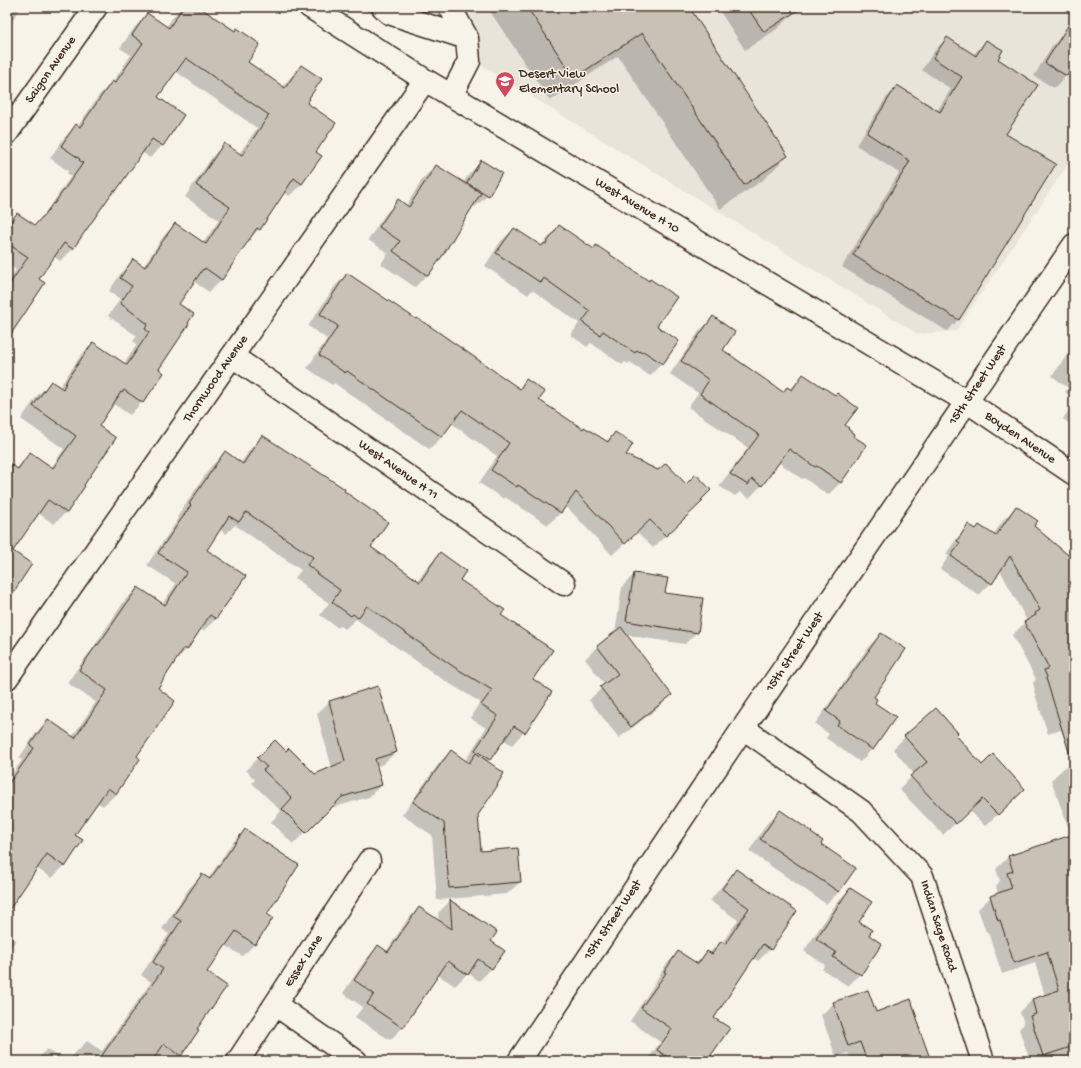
<svg xmlns="http://www.w3.org/2000/svg" width="1081" height="1068" viewBox="0 0 1081 1068" font-family="'Gochi Hand',sans-serif">
	<style>
		.built { fill: #e9e4d9 }
		.shadow { fill: #0003; fill-rule: evenodd }
		.building { fill: #c8c1b6; stroke: #3b2a1e }
		.lines { fill: none; stroke-linecap: round; stroke-linejoin: round }
		.minor-casing { stroke: #3b2a1e; stroke-width: 25 }
		.minor { stroke: #f7f3e8; stroke-width: 22 }
		.labels { text-anchor: middle; dominant-baseline: central; stroke-width: 3; stroke-linejoin: round; paint-order: stroke }
		.street-label { font-size: 13px; fill: #3b2a1e; stroke: #f7f3e8 }
		.poi-label { font-size: 13px; fill: #3b2a1e; stroke: #f7f3e8; text-anchor: start }
	</style>
	<rect width="100%" height="100%" fill="#f7f3e8"/>
	<filter id="ink" filterUnits="userSpaceOnUse"><feTurbulence type="fractalNoise" baseFrequency=".025" numOctaves="2"/><feDisplacementMap in="SourceGraphic" scale="8" xChannelSelector="R" yChannelSelector="G"/><feConvolveMatrix kernelMatrix="1 2 1 2 8 2 1 2 1" color-interpolation-filters="sRGB"/></filter>
	<g filter="url(#ink)">
		<path class="built" d="M386,7H1074V155L956,331L918,334Z"/>
		<path class="shadow" d="M7,7H21L7,29Z
			M182,7H197L247,62L282,88L289,79L301,66L306,103L315,152L302,184L289,196L283,192L259,229L249,239L222,280L209,292L193,281L178,304L157,370L162,373L142,402L130,415L112,403L97,427L66,512L54,524L38,513L12,552L7,597V465L16,469L30,454L51,468L64,449L21,419L38,395L51,382L59,388L81,355L93,343L124,364L137,344L133,341L137,336L108,316L120,299L109,291L121,273L134,260L143,267L163,237L175,224L203,243L219,220L185,197L212,157L224,144L239,154L257,128L175,71L157,98L183,115L162,146L150,158L142,152L116,191L106,200L73,249L60,261L53,256L37,279L7,336V284L16,270L7,263V224L17,214L34,226L47,211L71,176L67,173L68,171L50,158L64,138L76,125L78,126L100,94L113,82L131,55L120,48L135,27L148,14L166,27L176,13Z
			M363,7H405L384,21L379,19L369,12H366Z
			M487,7H688L787,156L763,180L720,209L618,56L550,101Z
			M717,7H793L796,11L777,29L745,50Z
			M1064,34L1074,40V63L1066,76L1054,88L1034,76L1052,46Z
			M947,38L973,55L986,41L997,59L1004,134L1054,164L958,320L947,331L842,267L899,173L856,145L886,98L898,86L937,111L951,89L922,70L935,50Z
			M481,162L488,195L475,207L472,205L427,275L415,287L381,264L388,253L368,240L386,213L398,201L406,206L423,178L436,166L463,183L469,174Z
			M559,227L593,250L596,246L662,363L650,376L630,362L628,364L625,362L622,365L591,343L587,347L571,335L579,323L532,290L528,295L485,266L501,241L514,229L541,247L547,239Z
			M347,274L518,389L526,381L538,401L583,430L605,442L615,433L624,455L700,500L689,513L653,548L637,532L612,555L565,505L560,513L548,525L505,497L504,499L479,483L497,456L451,423L442,437L429,449L334,383L332,385L307,368L327,339L308,326L335,286Z
			M713,318L722,350L782,393L787,388L790,390L803,375L844,426L841,482L828,495L804,478L802,479L778,462L761,486L749,498L740,492L735,496L719,486L748,448L688,407L698,393L670,374L700,330Z
			M1074,345V398L1065,392L1068,388L1052,376Z
			M1074,402V427L1063,419Z
			M263,437L342,491L369,548L417,581L428,566L440,554L458,581L500,616L532,680L551,693L524,732L512,745L504,740L487,762L477,815L480,853L520,882L507,894L437,900L432,835L402,815L439,763L451,751L465,761L486,728L470,718L480,702L442,679L356,619L345,629L340,626L338,628L320,615L329,603L305,587L306,586L295,578L301,570L235,525L226,534L219,529L206,551L216,619L203,631L200,628L186,650L174,662L156,688L136,757L116,794L103,806L97,802L74,835L64,866L52,878L36,868L7,911V782L22,760L19,758L36,733L48,721L72,737L96,702L67,683L85,658L91,651L125,600L138,588L162,604L176,584L147,565L179,518L177,517L212,465L225,453L241,463L250,449Z
			M1016,507L1033,526L1074,561V1061H1030L1019,1029L1024,1024L1020,1012L1032,1000L1045,996L1035,963L1002,974L988,932H986L978,909L991,897L998,894L996,886L1000,881L996,869L1008,857L1073,840L1051,780L1064,768L1073,764L1061,730L1048,734L1034,691L1035,690L1033,683L1036,679L1012,635L1027,621L1000,570L991,583L979,595L940,569L949,556L946,554L957,538L969,526L975,530L993,535L1004,519Z
			M634,574L664,594L697,632L685,644L625,635L670,695L658,708L619,738L589,700L605,685L585,659L597,647L615,633L622,587Z
			M881,634L873,697L874,703L894,718L872,749L860,762L826,738L829,734L815,724L869,646Z
			M329,702L396,752L383,764L376,767L381,785L369,797L328,809L293,844L271,822L281,811L252,783L255,780L246,770L275,741L286,753L315,775L332,768L317,714Z
			M954,735L1012,801L985,826L969,810L943,835L899,789L914,774L893,749L905,737Z
			M780,811L810,833L820,844L855,868L839,892L826,904L749,851L767,823Z
			M245,830L265,914L255,944L242,956L225,945L206,972L196,1029L180,1055L175,1061H159L154,1057L151,1061H69L75,1053L87,1041L102,1051L151,982L141,975L169,934L162,929L190,887L202,875L208,879L233,842Z
			M736,871L770,949L758,961L753,958L713,1018L707,1061H647L660,1042L630,1021L654,985H653L666,965L678,952L695,964L707,952L709,953L721,942L722,943L738,920L710,901L724,883Z
			M850,889L858,922L868,936L860,974L848,986L822,969L825,965L804,951L838,901Z
			M450,901L495,933L489,942L492,968L479,981L468,973L455,986L438,975L402,1028L390,1040L355,1017L363,1007L343,993L366,959L378,947L386,952L407,920L419,908L439,921L438,913ZM451,922H453L452,934Z
			M7,934L16,940L7,953Z
			M834,1003L875,1013L918,1029L930,1061H851L848,1053L836,1057L821,1015Z
			M47,1049L65,1061H35Z"/>
		<path class="building" d="M183,7H199L235,31L237,28L260,44L248,62L285,88L301,65L322,79L309,98L310,99L307,103L336,123L316,152L322,156L302,184L294,178L260,230L257,228L222,280L205,268L204,270L203,269L179,304L194,314L188,323L189,324L159,369L164,373L143,403L124,390L122,393L121,392L99,426L116,438L84,485L85,486L67,513L48,500L13,551L32,564L7,602V462L18,469L30,452L53,468L76,436L33,406L51,381L63,389L68,378L93,342L127,365L149,332L145,329L148,324L120,303L132,286L120,278L133,259L145,267L175,223L206,244L230,207L196,185L224,143L242,155L269,115L186,58L158,97L184,115L163,146L152,139L116,191L114,190L73,249L64,243L39,279L45,283L7,340V288L28,257L7,243V227L17,213L35,225L42,217H43L53,203L54,204L83,163L79,160L80,159L61,146L76,124L80,127L112,81L115,83L143,43L132,35L147,13L169,28Z
			M527,7H689L788,156L744,185L642,33L574,78Z
			M747,7H803L764,32Z
			M1074,16V65L1067,76L1045,63Z
			M947,37L976,56L986,40L1003,50L998,59L1038,85L1006,134L1056,164L959,320L853,255L910,161L867,133L897,85L940,112L962,77L933,58Z
			M481,160L502,173L489,196L467,183Z
			M436,165L481,193L443,255L428,276L393,251L400,241L379,227L398,199L409,207Z
			M559,225L594,249L596,245L649,281L650,279L677,297L657,326L679,341L663,364L643,351L642,353L637,350L635,353L603,331L600,335L582,322L590,311L544,278L541,283L496,253L514,228L542,246L544,243L546,244Z
			M347,273L416,319L417,318L434,329L520,389L526,379L545,392L539,400L583,429L584,427L608,442L615,432L633,444L626,455L658,470L666,463L686,484L696,474L711,490L701,500L703,501L666,536L650,520L625,544L576,492L561,513L518,485L517,487L491,470L509,443L462,410L442,437L347,371L345,373L319,355L338,326L320,314Z
			M713,316L735,332L723,350L783,392L787,387L792,390L803,374L835,395L837,393L858,408L845,425L849,428L848,429L854,434L853,436L867,445L841,483L817,466L815,467L789,449L762,486L752,479L748,485L730,474L759,435L700,394L709,380L681,361Z
			M262,435L345,489L344,491L388,522L371,547L420,582L440,552L466,571L460,580L505,610L501,615L553,650L533,679L552,692L525,733L514,726L490,760L475,750L498,716L481,705L492,690L454,667L367,606L358,618L353,614L351,616L332,602L340,590L317,574L318,573L307,565L313,557L246,512L239,522L229,516L207,550L246,576L216,619L210,615L187,650L184,648L158,688L175,701L137,756L140,759L116,794L108,788L75,835L83,840L65,867L47,854L7,913V786L34,748L30,745L48,719L75,738L107,690L79,670L97,644L98,645L138,587L165,605L187,572L158,553L191,505L189,504L225,451L243,464Z
			M1016,506L1038,521L1034,526L1074,560V752H1069L1046,678L1047,677L1044,670L1049,668L1024,622L1036,615L1035,613L1040,610L1010,556L992,584L951,556L960,543L957,541L968,524L976,529L979,525L996,536Z
			M634,573L668,578L665,593L703,598L698,633L626,621Z
			M621,627L672,695L631,727L600,687L618,674L597,646Z
			M881,633L906,649L874,697L877,699L875,703L896,717L873,750L837,725L840,721L826,711Z
			M378,686L397,752L375,759L382,785L342,797L306,833L282,809L292,798L263,770L267,767L257,758L275,740L286,751L289,748L315,774L345,761L329,701Z
			M936,708L958,733L956,735L982,765L993,754L1025,789L998,815L982,799L956,824L910,776L927,762L904,736Z
			M451,750L469,763L476,753L504,773L497,785H498L478,815L481,851L518,848L521,882L449,888L444,823L413,802Z
			M780,810L812,832L811,833L823,841L821,844L856,868L839,892L760,839Z
			M245,829L299,865L267,914L273,918L255,945L236,931L207,972L227,986L197,1029L199,1030L181,1056L164,1044L152,1061H98L163,969L153,962L181,921L173,916L202,874L210,879Z
			M1074,834V1046L1043,1056L1030,1016L1036,1014L1032,999L1059,990L1047,952L1014,963L1000,920L998,921L990,896L1012,888L1007,873L1013,871L1008,856Z
			M736,869L797,911L771,950L763,944L714,1018L730,1028L707,1061H673L657,1050L672,1029L641,1008L666,973L664,972L678,951L698,964L707,951L712,954L721,941L725,944L749,908L722,889Z
			M850,888L872,902L859,922L872,930L869,935L882,944L861,975L833,957L836,952L816,939Z
			M450,900L497,932L491,941L505,951L492,969L478,959L468,975L448,961L403,1028L367,1004L374,994L354,980L378,945L388,952L419,907L452,929Z
			M868,990L876,1012L911,999L920,1028H919L931,1061H867L860,1042L848,1046L833,1002Z"/>
		<g class="lines">
			<g class="minor-casing">
				<path id="minor" d="M310,7L425,80L966,401L1074,474
					M383,7L389,13L467,38
					M450,7L467,38L469,61L451,96
					M7,133L96,7
					M232,356L564,584
					M7,678L425,80
					M743,728L861,811L922,876L983,1061
					M276,1005L356,1061
					M238,1061L369,861
					M519,1061L743,728L1074,245"/>
			</g>
			<use href="#minor" class="minor"/>
		</g>
	</g>
	<defs>
		<g id="school-pin" transform="scale(1)"><path d="M0 17L-7.5 6A9.5 9.5 0 1 1 7.5 6Z" fill="#d1495b" stroke="#f7f3e8"/><path d="M0-5L7-2L0 1L-7-2ZM-4 1L0 2.5L4 1V4Q0 6-4 4Z" fill="#fff"/></g>
	</defs>
	<g fill-rule="evenodd">
		<use href="#school-pin" x="505" y="81"/>
	</g>
	<g class="labels">
		<g class="street-label">
			<text transform="translate(51 70) rotate(-55)">Saigon Avenue</text>
			<text transform="translate(637 206) rotate(31)">West Avenue H 10</text>
			<text transform="translate(216 379) rotate(-55)">Thornwood Avenue</text>
			<text transform="translate(978 385) rotate(-56)">15th Street West</text>
			<text transform="translate(1020 438) rotate(34)">Boyden Avenue</text>
			<text transform="translate(398 470) rotate(35)">West Avenue H 11</text>
			<text transform="translate(795 652) rotate(-56)">15th Street West</text>
			<text transform="translate(613 920) rotate(-56)">15th Street West</text>
			<text transform="translate(938 926) rotate(72)">Indian Sage Road</text>
			<text transform="translate(304 961) rotate(-57)">Essex Lane</text>
		</g>
		<g class="poi-label">
			<text x="519" y="74">Desert View<tspan x="519" dy="15">Elementary School</tspan></text>
		</g>
	</g>
	<rect width="1081" height="1068" fill="none" stroke="#f7f3e8" stroke-width="24"/>
	<rect x="12" y="12" width="1057" height="1044" fill="none" stroke="#3b2a1e" stroke-width="1.5" filter="url(#ink)"/>
</svg>
